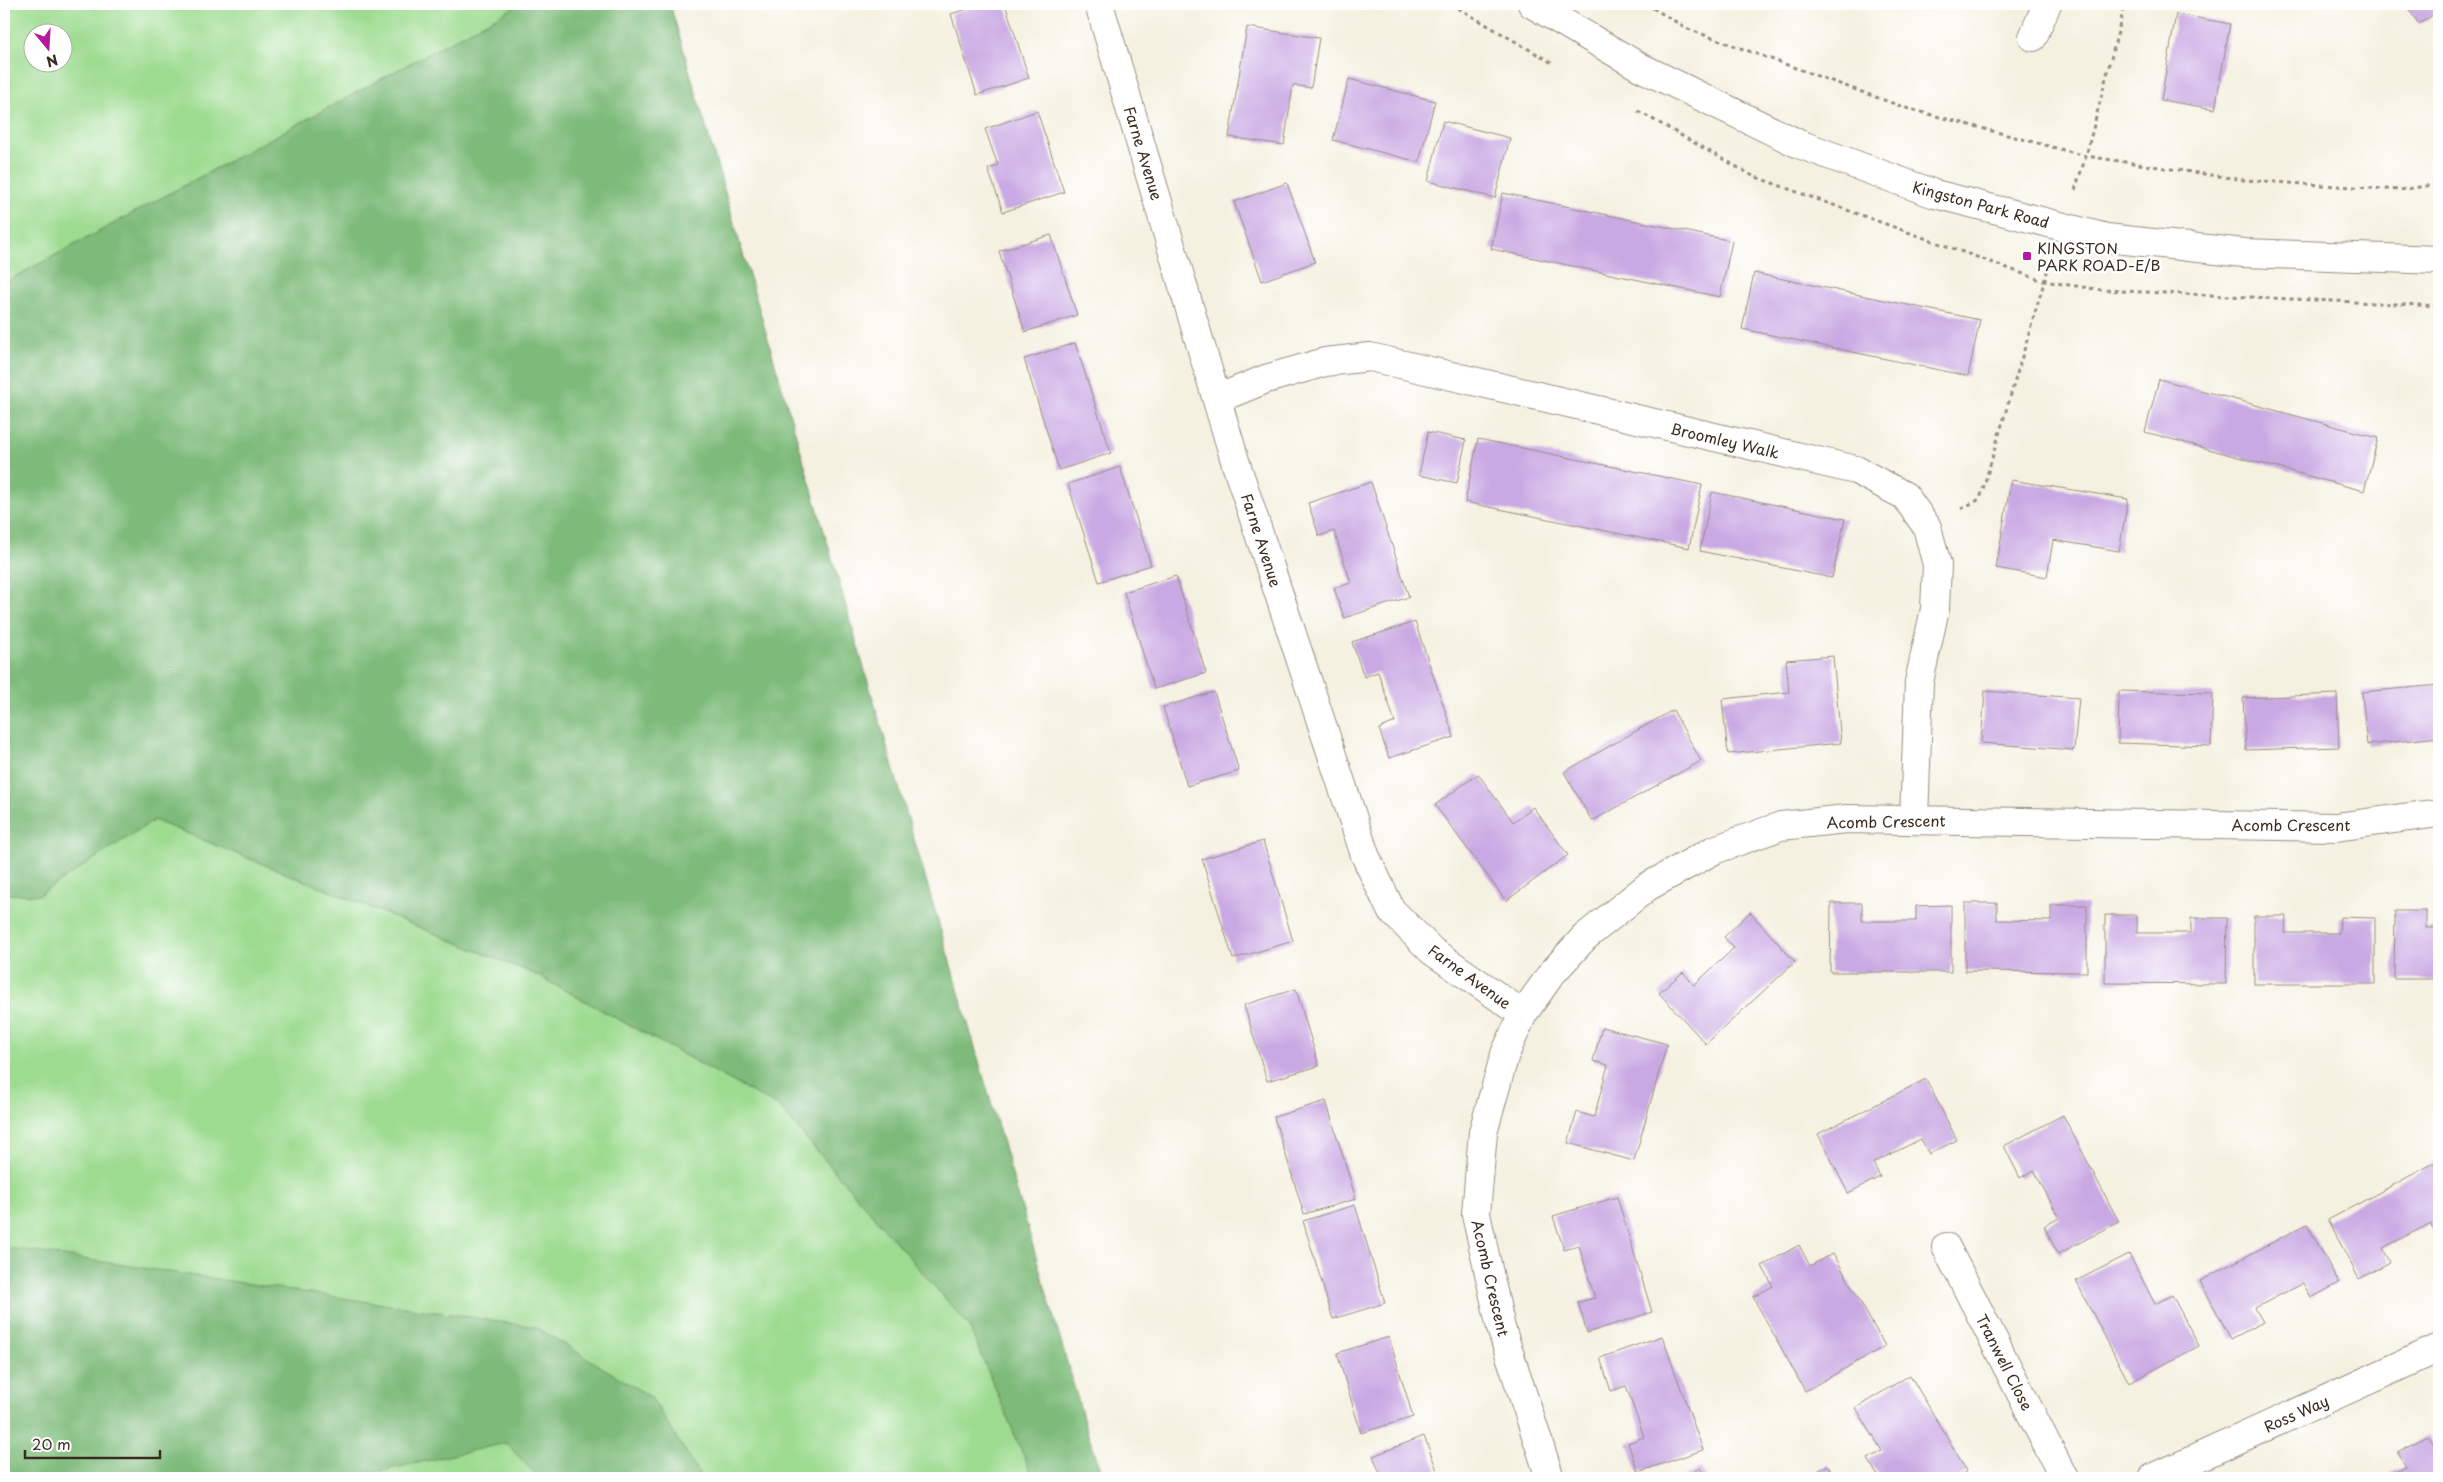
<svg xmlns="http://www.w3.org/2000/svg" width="2443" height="1482" viewBox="0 0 2443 1482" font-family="'Playpen Sans',sans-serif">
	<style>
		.green { fill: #9ddb90; stroke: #6c8257; fill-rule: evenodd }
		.forest { fill: #7ebb7a; stroke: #5c724c }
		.building { fill: #c9a9e3 }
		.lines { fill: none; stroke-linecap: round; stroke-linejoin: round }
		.minor-casing { stroke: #988e80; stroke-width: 30 }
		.path { stroke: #988e80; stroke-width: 3; stroke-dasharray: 4 4; stroke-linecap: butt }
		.minor { stroke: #fff; stroke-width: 28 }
		.poi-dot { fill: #b5179e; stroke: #fff; stroke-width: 2 }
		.labels { text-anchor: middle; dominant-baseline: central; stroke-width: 5; stroke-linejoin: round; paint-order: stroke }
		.street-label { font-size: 15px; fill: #3b2a1e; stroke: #fff }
		.poi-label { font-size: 15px; fill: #3b2a1e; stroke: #fff; text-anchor: start }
	</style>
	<rect width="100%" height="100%" fill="#fff"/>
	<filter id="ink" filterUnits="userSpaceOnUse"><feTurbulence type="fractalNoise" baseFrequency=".02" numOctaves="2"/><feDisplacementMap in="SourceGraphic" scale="10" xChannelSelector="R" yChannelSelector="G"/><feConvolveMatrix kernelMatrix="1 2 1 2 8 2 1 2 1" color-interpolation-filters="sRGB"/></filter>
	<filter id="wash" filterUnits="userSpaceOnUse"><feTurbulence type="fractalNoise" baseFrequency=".0096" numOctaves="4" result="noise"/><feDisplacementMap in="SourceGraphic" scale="20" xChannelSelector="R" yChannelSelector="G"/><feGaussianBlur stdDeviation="1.12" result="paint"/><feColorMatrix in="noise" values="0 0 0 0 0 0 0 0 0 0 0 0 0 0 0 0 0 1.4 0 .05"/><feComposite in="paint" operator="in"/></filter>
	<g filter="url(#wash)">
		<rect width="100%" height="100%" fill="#f5f1e1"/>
		<path class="green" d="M4,4H520L4,283ZM32,32H62V62H32Z
			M154,820L537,975L778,1106L969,1326L1033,1478H4V894H39Z"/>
		<path class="forest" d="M520,4H670L1087,1431L1104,1478H1033L969,1326L778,1106L537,975L154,820L39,895L4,894V283Z
			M4,1247L536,1327L651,1397L702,1478H539L506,1443L350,1478H4Z"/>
		<g id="blocks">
			<path class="building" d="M983,4H1005L1029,78L977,95L951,14Z
				M2405,4H2439V11L2419,24Z
				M2176,14L2230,24L2215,109L2161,100Z
				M1247,27L1319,38L1311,88L1293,85L1284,145L1229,137Z
				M1349,79L1435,101L1419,162L1333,140Z
				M1037,111L1064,192L1003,212L988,169L998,166L985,129Z
				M1443,121L1510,138L1495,198L1428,181Z
				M1287,183L1315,262L1262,281L1234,202Z
				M1503,193L1732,241L1720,297L1491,249Z
				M1051,235L1077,315L1025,332L999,251Z
				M1754,273L1980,320L1968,376L1742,329Z
				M1075,343L1111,453L1059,470L1024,359Z
				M2159,379L2378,438L2364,491L2145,432Z
				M1428,432L1466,440L1457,483L1419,475Z
				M1478,439L1702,485L1689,548L1465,502Z
				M1120,467L1151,565L1099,582L1068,484Z
				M2011,480L2128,499L2119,551L2053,540L2047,577L1996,568Z
				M1371,482L1409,597L1344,618L1334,588L1351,583L1334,531L1319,536L1308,503Z
				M1712,492L1845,519L1832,578L1700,551Z
				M1176,576L1206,673L1154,689L1124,592Z
				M1415,622L1454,737L1389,758L1379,729L1395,722L1378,672L1364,677L1352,642Z
				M1833,656L1841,743L1728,754L1722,699L1789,692L1786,660Z
				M2439,685V737L2367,745L2362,692Z
				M1985,691L2079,698L2074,750L1981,743Z
				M2119,691L2213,693L2211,746L2118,743Z
				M1214,692L1239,771L1187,786L1163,707Z
				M2337,694L2339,747L2246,750L2243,698Z
				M1673,710L1701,761L1592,821L1564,772Z
				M1478,774L1513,822L1533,807L1568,855L1506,901L1435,805Z
				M1263,841L1293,941L1233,959L1202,859Z
				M1831,903H1862V921H1916V906L1951,905V972H1830Z
				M1965,903H1997V920L2051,921V905H2087V972L1965,971Z
				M2395,911H2426V928H2439V979H2394Z
				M1750,912L1795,962L1706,1044L1659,993L1683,972L1694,985L1734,948L1724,937Z
				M2105,915H2137V933H2191V918H2227L2226,984L2105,983Z
				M2254,916H2286L2285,933H2339L2340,917L2375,918V984H2254Z
				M1296,989L1319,1066L1267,1081L1244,1005Z
				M1602,1027L1667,1044L1634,1161L1568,1143L1577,1112L1594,1117L1608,1065L1593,1061Z
				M1926,1079L1957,1140L1929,1154L1921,1139L1873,1163L1880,1177L1848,1193L1818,1134Z
				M1326,1101L1356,1199L1304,1214L1274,1117Z
				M2063,1115L2119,1222L2058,1254L2044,1226L2059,1218L2034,1170L2020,1178L2004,1146Z
				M2434,1163L2439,1172V1239L2431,1223L2383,1248L2390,1262L2359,1279L2328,1220Z
				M1617,1197L1652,1312L1587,1333L1578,1302L1595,1298L1579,1246L1564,1250L1553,1216Z
				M1355,1205L1385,1303L1333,1319L1303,1221Z
				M2307,1224L2339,1283L2311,1298L2303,1283L2255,1308L2263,1322L2231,1339L2200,1281Z
				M1799,1245L1810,1266L1833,1253L1885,1346L1805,1391L1753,1297L1773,1286L1762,1266Z
				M2129,1254L2155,1304L2172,1295L2199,1346L2129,1383L2076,1281Z
				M1662,1336L1703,1450L1638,1472L1628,1443L1644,1437L1626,1386L1611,1391L1600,1358Z
				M1389,1337L1413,1417L1361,1433L1337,1353Z
				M1910,1375L1967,1471L1956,1478H1879L1868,1459L1882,1451L1856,1408Z
				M1424,1436L1440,1478H1382L1373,1456Z
				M2429,1436L2439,1455V1478H2381L2405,1466L2397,1452Z
				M1828,1465L1836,1478H1806Z
				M1700,1468L1706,1478H1683Z"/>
		</g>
	</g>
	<g filter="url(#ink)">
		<use href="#blocks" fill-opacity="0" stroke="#988e80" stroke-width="1"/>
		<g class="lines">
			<g class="minor-casing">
				<path id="minor" d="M1099,4L1236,464L1365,855L1391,910L1432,951L1523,1014
					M1532,4L1640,67L1799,144L1935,194L2107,238L2244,253L2439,260
					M2033,37L2047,4
					M1217,399L1266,379L1325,362L1370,357L1856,470L1905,496L1927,527L1937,565L1935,609L1919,682L1914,820
					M1946,1247L2064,1478
					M1550,1478L1501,1328L1476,1214L1483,1132L1505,1054L1523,1014L1552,973L1585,937L1647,887L1714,850L1781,826L1846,819L2336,827L2439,813
					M2153,1478L2439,1348"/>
			</g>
			<path class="path" d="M1451,4L1554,64
				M1646,4L1688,29L1906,108L2086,156L2244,180L2400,190L2439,184
				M1638,111L1753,176L2043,281L2102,290L2439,306
				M2075,190L2086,156L2125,4
				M1961,509L1980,499L2050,262"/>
			<use href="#minor" class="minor"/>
		</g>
	</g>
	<rect class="poi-dot" x="2022" y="251" width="10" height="10" rx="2.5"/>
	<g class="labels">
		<g class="street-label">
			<text transform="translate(1144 153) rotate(73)">Farne Avenue</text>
			<text transform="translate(1981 204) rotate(15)">Kingston Park Road</text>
			<text transform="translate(1725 440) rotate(13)">Broomley Walk</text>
			<text transform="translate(1262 540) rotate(72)">Farne Avenue</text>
			<text transform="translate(1886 821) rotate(-1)">Acomb Crescent</text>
			<text x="2291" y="824">Acomb Crescent</text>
			<text transform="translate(1470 976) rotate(36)">Farne Avenue</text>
			<text transform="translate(1491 1278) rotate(77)">Acomb Crescent</text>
			<text transform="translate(2005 1362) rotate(63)">Tranwell Close</text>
			<text transform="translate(2296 1413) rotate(-24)">Ross Way</text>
		</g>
		<g class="poi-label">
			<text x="2037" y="247">KINGSTON<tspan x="2037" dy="17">PARK ROAD-E/B</tspan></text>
		</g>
	</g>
	<rect width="2443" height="1482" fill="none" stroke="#fff" stroke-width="20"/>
	<g transform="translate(48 48) rotate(162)"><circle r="24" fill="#ffffff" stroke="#b1aaa5"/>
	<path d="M0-4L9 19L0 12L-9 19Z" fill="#b5179e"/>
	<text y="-8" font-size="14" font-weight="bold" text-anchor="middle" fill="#3b2a1e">N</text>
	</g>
	<path d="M25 1450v8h135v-8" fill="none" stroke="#3b2a1e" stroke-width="2.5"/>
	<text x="32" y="1450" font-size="15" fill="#3b2a1e" stroke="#ffffff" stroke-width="4" paint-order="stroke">20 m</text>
</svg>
